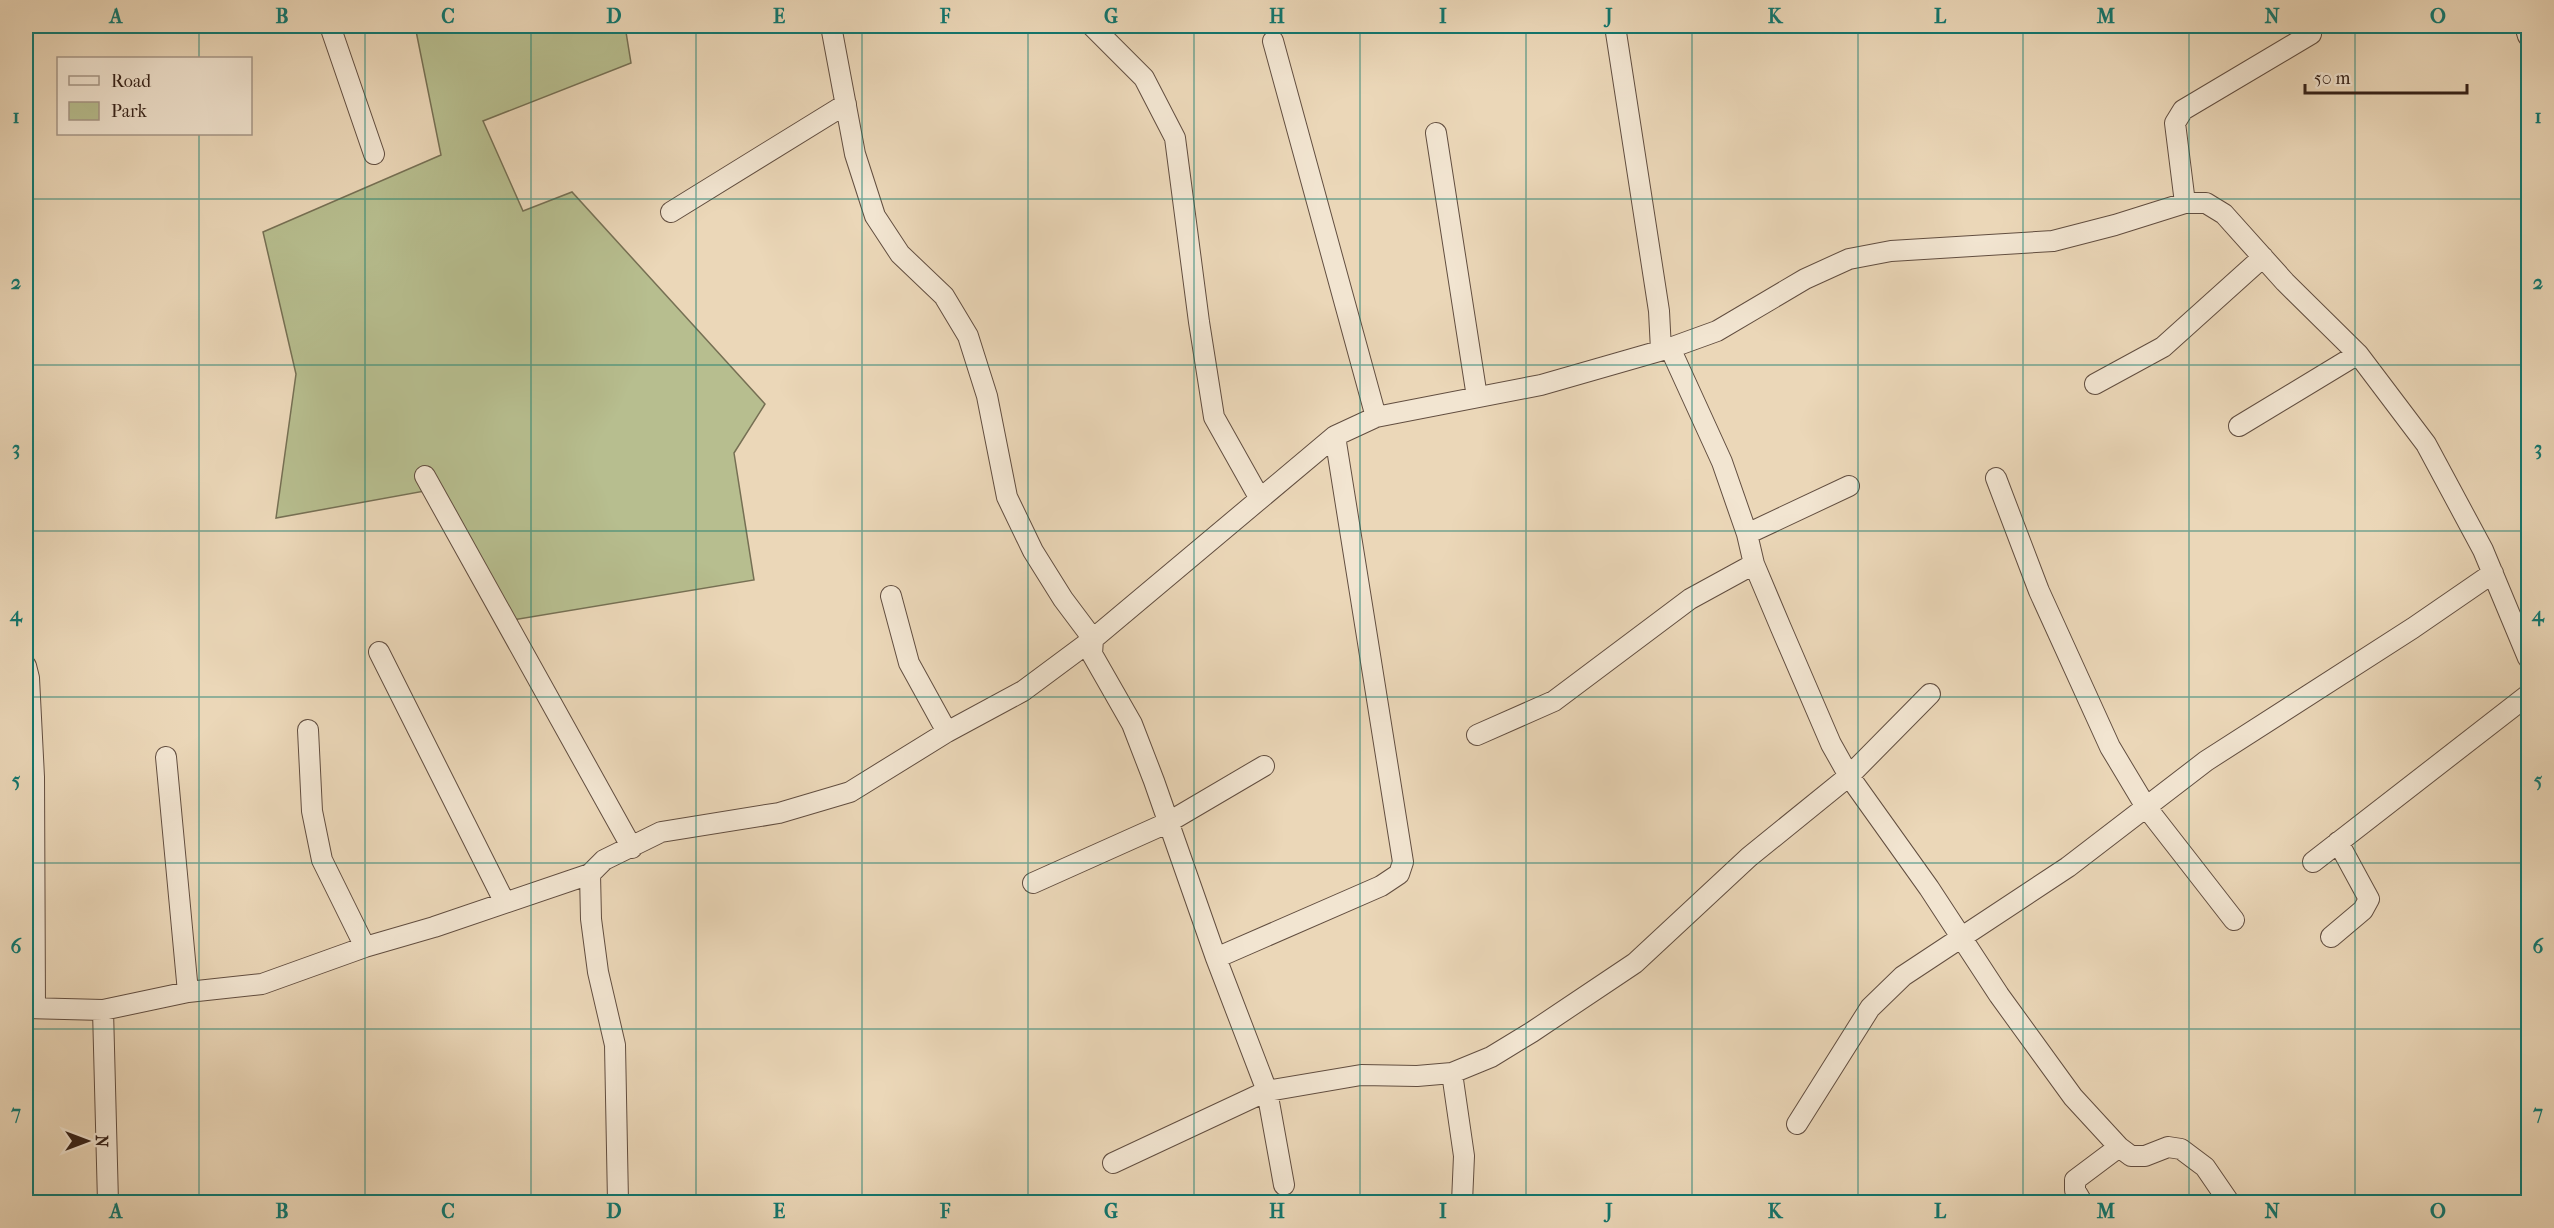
<svg xmlns="http://www.w3.org/2000/svg" width="2554" height="1228" viewBox="0 0 2554 1228" font-family="'IM FELL French Canon',serif">
	<style>
		.green { fill: #b7be8f; stroke: #767054; stroke-width: 1.5 }
		.lines { fill: none; stroke-linecap: round; stroke-linejoin: round }
		.street-casing { stroke: #624e40; stroke-width: 22 }
		.street { stroke: #f2e5d1; stroke-width: 20 }
		.grid { fill: none; stroke: #0f766e; stroke-width: 1.5; stroke-opacity: 0.55 }
		.neatline { fill: none; stroke: #0f766e; stroke-width: 2 }
		.grid-label { font-size: 20px; text-anchor: middle; font-weight: bold; fill: #0f766e }
	</style>
	<rect width="100%" height="100%" fill="#ebd7b8"/>
	<filter id="stains"><feTurbulence type="fractalNoise" baseFrequency=".00333" numOctaves="4"/><feColorMatrix values="0 0 0 0 .2 0 0 0 0 .09 0 0 0 0 .02 0 0 0 .5 -.17"/></filter>
	<radialGradient id="worn" r=".72"><stop offset=".6" stop-color="#630" stop-opacity="0"/><stop offset="1" stop-color="#630" stop-opacity=".3"/></radialGradient>
	<path class="green" d="M415,26H625L631,63L483,121L523,211L572,192L765,404L734,453L754,580L507,621L430,490L276,518L296,374L263,232L441,155Z"/>
	<g class="lines">
		<g class="street-casing">
			<path id="street" d="M330,26L374,154
				M831,26L855,154L875,216L900,254L944,296L968,336L987,396L1007,497L1033,551L1063,599L1093,639L1092,654L1132,724L1154,781L1216,958L1267,1091L1284,1185
				M1092,26L1144,78L1175,138L1199,322L1214,417L1260,499
				M1615,26L1659,311L1661,350
				M2525,26L2528,36
				M1273,41L1376,417
				M1436,133L1477,397
				M2185,203L2175,123L2183,110L2311,34
				M671,212L846,104
				M1670,348L1722,462L1747,534L1754,564L1781,628L1831,744L1849,776L1929,888L1999,995L2073,1097L2119,1147L2131,1156H2145L2168,1147L2181,1149L2205,1167L2229,1202
				M2095,384L2163,347L2263,257
				M2239,426L2358,354
				M425,476L632,848
				M1996,478L2039,591L2110,747L2146,807L2234,920
				M1747,534L1849,486
				M891,596L909,663L947,732
				M379,652L504,901
				M26,666L29,678L34,777L35,1008
				M308,730L312,811L322,860L365,947
				M1477,735L1554,701L1690,599L1754,564
				M166,757L188,992
				M2313,862L2528,695
				M590,874L604,860L661,832L779,813L850,792L947,732L1023,691L1093,639L1335,436L1376,417L1541,385L1670,348L1717,331L1805,279L1849,259L1891,251L2053,241L2115,225L2185,203H2206L2224,214L2285,282L2358,354L2426,444L2483,550L2528,658
				M1033,883L1167,823L1264,766
				M2331,937L2363,910L2369,899L2338,842
				M1216,958L1381,886L1399,874L1403,862L1335,436
				M26,1008L103,1010L188,992L262,984L365,947L434,927L590,874L591,919L598,972L615,1045L618,1202
				M103,1010L108,1202
				M1452,1073L1464,1156L1462,1202
				M1797,1124L1870,1008L1903,976L2068,867L2206,761L2413,628L2493,573
				M1113,1163L1267,1091L1361,1075L1417,1076L1452,1073L1491,1057L1532,1032L1635,963L1749,857L1849,776L1930,694
				M2082,1202L2075,1190V1180L2119,1147"/>
		</g>
		<use href="#street" class="street"/>
	</g>
	<path class="grid" d="M199,26V58M365,26V1202M531,26V1202M696,26V1202M862,26V1202M1028,26V1202M1194,26V1202M1360,26V1202M1526,26V1202M1692,26V1202M1858,26V1202M2023,26V1202M2189,26V1202M2355,26V1202M199,134V1202M26,199H2528M26,365H2528M26,531H2528M26,697H2528M26,863H2528M26,1029H2528"/>
	<rect width="2554" height="1228" fill="none" stroke="#ebd7b8" stroke-width="66"/>
	<rect x="57" y="57" width="195" height="78" fill="#f2e5d1" stroke="#a69787" stroke-width="1.5"/>
	<rect x="69" y="76" width="30" height="9" fill="#f2e5d1" stroke="#a69787" stroke-width="1.5"/>
	<text x="111" y="87" font-size="18" fill="#352118">Road</text>
	<rect x="69" y="102" width="30" height="18" fill="#b7be8f" stroke="#a69787" stroke-width="1.5"/>
	<text x="111" y="117" font-size="18" fill="#352118">Park</text>
	<g transform="translate(87 1141) rotate(90)" stroke="#f2e5d1" stroke-width="4.5" paint-order="stroke">
	<path d="M0-4.5L10 22L0 15L-10 22Z" fill="#352118"/>
	<text y="-9" font-size="16" font-weight="bold" text-anchor="middle" fill="#352118">N</text>
	</g>
	<path d="M2305 84v9h162v-9" fill="none" stroke="#352118" stroke-width="3"/>
	<text x="2314" y="84" font-size="18" fill="#352118" stroke="#f2e5d1" stroke-width="4.5" paint-order="stroke">50 m</text>
	<rect x="33" y="33" width="2488" height="1162" class="neatline"/>
	<g class="grid-label">
		<text x="116" y="23">A</text>
		<text x="282" y="23">B</text>
		<text x="448" y="23">C</text>
		<text x="614" y="23">D</text>
		<text x="779" y="23">E</text>
		<text x="945" y="23">F</text>
		<text x="1111" y="23">G</text>
		<text x="1277" y="23">H</text>
		<text x="1443" y="23">I</text>
		<text x="1609" y="23">J</text>
		<text x="1775" y="23">K</text>
		<text x="1940" y="23">L</text>
		<text x="2106" y="23">M</text>
		<text x="2272" y="23">N</text>
		<text x="2438" y="23">O</text>
		<text x="16" y="123">1</text>
		<text x="2538" y="123">1</text>
		<text x="16" y="289">2</text>
		<text x="2538" y="289">2</text>
		<text x="16" y="455">3</text>
		<text x="2538" y="455">3</text>
		<text x="16" y="621">4</text>
		<text x="2538" y="621">4</text>
		<text x="16" y="787">5</text>
		<text x="2538" y="787">5</text>
		<text x="16" y="953">6</text>
		<text x="2538" y="953">6</text>
		<text x="16" y="1119">7</text>
		<text x="2538" y="1119">7</text>
		<text x="116" y="1218">A</text>
		<text x="282" y="1218">B</text>
		<text x="448" y="1218">C</text>
		<text x="614" y="1218">D</text>
		<text x="779" y="1218">E</text>
		<text x="945" y="1218">F</text>
		<text x="1111" y="1218">G</text>
		<text x="1277" y="1218">H</text>
		<text x="1443" y="1218">I</text>
		<text x="1609" y="1218">J</text>
		<text x="1775" y="1218">K</text>
		<text x="1940" y="1218">L</text>
		<text x="2106" y="1218">M</text>
		<text x="2272" y="1218">N</text>
		<text x="2438" y="1218">O</text>
	</g>
	<rect width="100%" height="100%" filter="url(#stains)"/>
	<rect width="100%" height="100%" fill="url(#worn)"/>
</svg>
